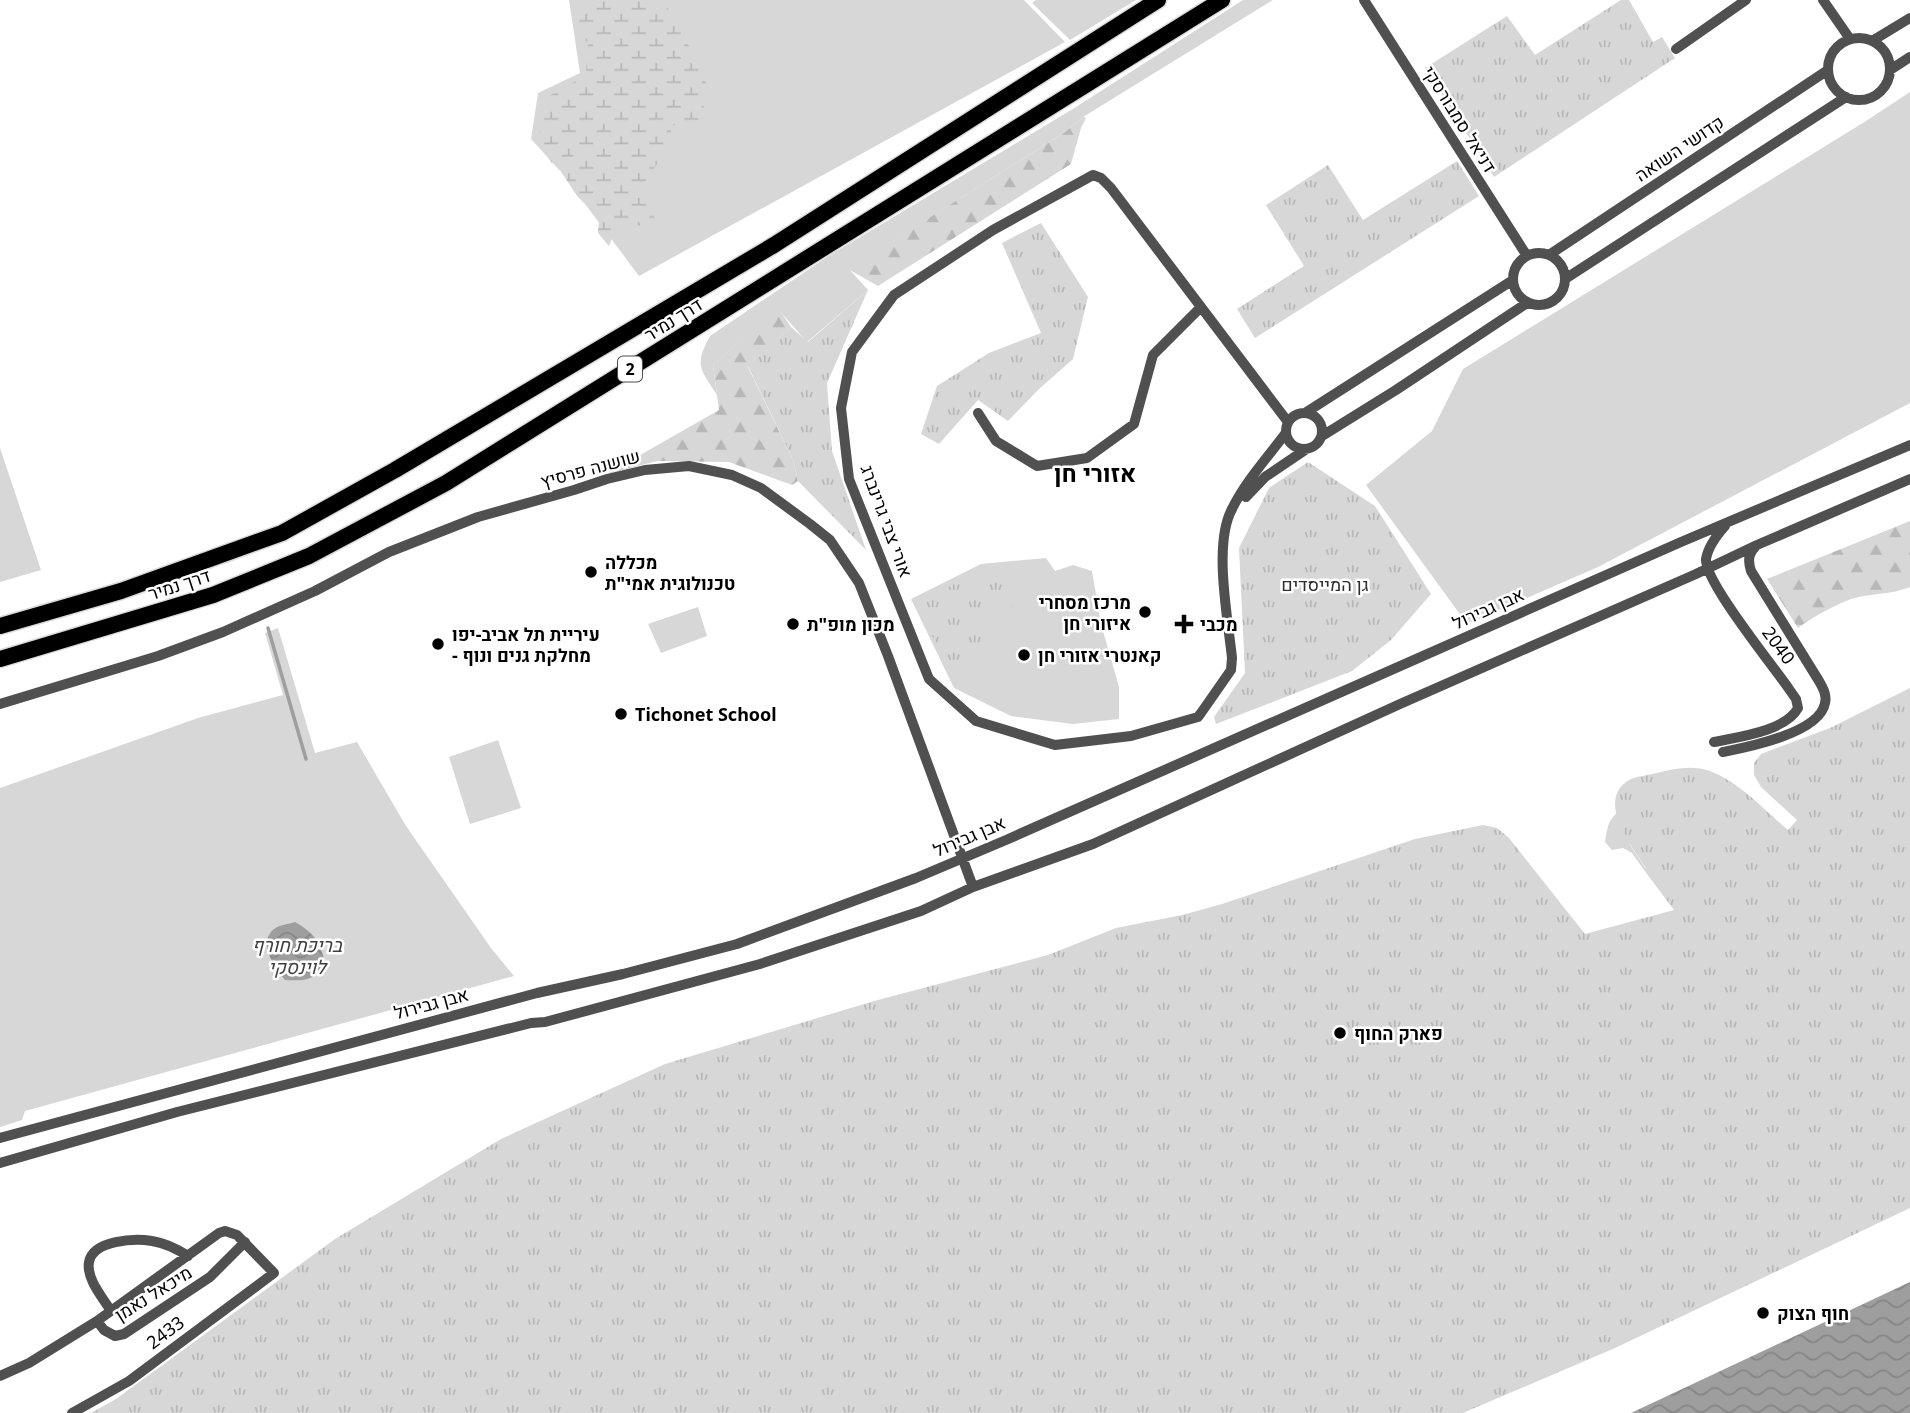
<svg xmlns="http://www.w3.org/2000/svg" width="1910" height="1413" viewBox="0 0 1910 1413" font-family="'Noto Sans',Heebo,sans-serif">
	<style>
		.green { fill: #d7d7d7 }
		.forest { fill: url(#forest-firs) }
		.wetland { fill: url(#wetland-marsh) }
		.park { fill: url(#park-tufts) }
		.water { fill: url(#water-waves) }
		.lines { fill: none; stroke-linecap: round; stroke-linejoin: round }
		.stream { stroke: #9e9e9e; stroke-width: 3.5 }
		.highway-casing { stroke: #dbdbdb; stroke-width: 19 }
		.minor { stroke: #505050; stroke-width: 10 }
		.highway { stroke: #000; stroke-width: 16 }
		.poi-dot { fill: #000; stroke: #fff; stroke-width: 2.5 }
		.labels { text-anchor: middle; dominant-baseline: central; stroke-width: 5; stroke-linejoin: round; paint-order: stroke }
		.shield { fill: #fff; stroke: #4c4c4c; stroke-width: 2 }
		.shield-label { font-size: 16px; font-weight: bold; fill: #000 }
		.street-label { font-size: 18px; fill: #000; stroke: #fff }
		.poi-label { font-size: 18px; font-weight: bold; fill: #000; stroke: #fff; text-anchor: start }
		.park-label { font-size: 18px; fill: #2e2e2e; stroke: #fff }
		.water-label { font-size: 19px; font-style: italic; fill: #3f3f3f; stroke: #fff }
		.district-label { font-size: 24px; font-weight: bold; fill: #000; stroke: #fff }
	</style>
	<defs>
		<pattern id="forest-firs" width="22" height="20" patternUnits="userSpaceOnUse" patternTransform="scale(1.75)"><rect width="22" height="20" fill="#d7d7d7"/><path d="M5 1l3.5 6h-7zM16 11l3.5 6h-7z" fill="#b7b7b7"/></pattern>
		<pattern id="wetland-marsh" width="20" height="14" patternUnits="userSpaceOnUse" patternTransform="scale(1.75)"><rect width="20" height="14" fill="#d7d7d7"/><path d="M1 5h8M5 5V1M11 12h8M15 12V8" fill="none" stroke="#b7b7b7"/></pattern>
		<pattern id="park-tufts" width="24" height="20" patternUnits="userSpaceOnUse" patternTransform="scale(1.75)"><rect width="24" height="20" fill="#d7d7d7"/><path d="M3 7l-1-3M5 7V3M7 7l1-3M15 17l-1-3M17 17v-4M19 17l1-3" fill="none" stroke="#b7b7b7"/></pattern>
		<pattern id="water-waves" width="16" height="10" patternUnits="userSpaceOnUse" patternTransform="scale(1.75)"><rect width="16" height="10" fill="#9e9e9e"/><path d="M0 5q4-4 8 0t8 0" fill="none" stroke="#868686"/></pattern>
	</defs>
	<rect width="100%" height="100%" fill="#fff"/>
	<path class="green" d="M569,0H1024L1065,42L639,276L562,173L531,139L538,93L580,73Z
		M1036,0H1136L1070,40L1032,3Z
		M1243,0H1273L1083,117L1065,132L849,269L868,290L807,342L778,309L713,365L717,395C700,368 694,366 710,336L827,257L1076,107Z
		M1910,92V403L1598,567L1467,624L1366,485L1432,431L1463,369L1866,121Z
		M0,448L41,570L0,582Z
		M1046,558L1055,571L1073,565L1092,571L1101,624L1119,687V719L1073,724L1011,716L954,688L911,599L981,564Z
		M698,607L707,636L661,653L648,624Z
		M278,628L315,753L357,742L406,826L491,948L514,976L25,1111L22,1120L0,1127V788L198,718L283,695L265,633Z
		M498,740L521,808L470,824L449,757Z
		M1627,807L1630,845L1646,869L1644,870L1632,853L1623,848L1612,850L1605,842C1608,823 1609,816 1627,807Z"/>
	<path class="forest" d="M1083,117L1086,118L1081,128L1071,164L878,286L848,269L1065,132Z
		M778,308L791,327L748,367L793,460L798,481L792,485L729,462L657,461L607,474L719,410L713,365Z
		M1910,521V587C1891,595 1870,593 1851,599C1833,606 1813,617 1798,628L1767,579Z"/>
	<path class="wetland" d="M589,0H663L691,50L701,61L707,88L700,127L671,125V151L659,161L639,191L653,205L655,225L645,227L619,221L609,246L598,233L599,218L577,196L562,173L568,164L574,163L598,150L589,144L568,160L552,163L539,146L544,99L586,75L588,44L575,21Z"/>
	<path class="park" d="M1621,0H1629L1653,42L1662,37L1675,58L1494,177L1425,68L1507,16L1535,55Z
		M1457,161L1479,196L1255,338L1237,309L1304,266L1266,205L1328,165L1363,220Z
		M1041,223L1088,297L1073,359L1039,389L1008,421L978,400L939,444L921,434L937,386L989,353L1041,333L1002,243Z
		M868,290L827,383L832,451L866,550L798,481L793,460L748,366L791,327L808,342Z
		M1308,462L1375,506L1431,594L1391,640L1352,671L1216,724L1214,717L1245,673L1239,548L1269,488Z
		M993,566L1013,608L984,622L996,649L949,671L916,602Z
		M1910,688V1208L1615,1348L1463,1413H91L116,1399L335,1239L501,1139L665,1064L874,1001L1048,955L1116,928L1182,915L1222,904L1415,839L1483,825L1497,828L1509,838L1585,934L1674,910L1644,870L1646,868C1631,846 1594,798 1631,779C1639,776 1649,775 1657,773C1675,768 1693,765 1710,771C1741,783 1764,810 1788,830L1797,820L1761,787L1754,775V763L1761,754L1830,728Z"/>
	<path class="water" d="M295,922C314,933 320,941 325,963C314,981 305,981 285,980C275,968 257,943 274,929C279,925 289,924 295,922Z
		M1910,1282V1413H1631Z"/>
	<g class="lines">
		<path class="stream" d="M268,628L306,759"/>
		<g class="highway-casing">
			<path id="highway" d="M0,626L121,591L282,533L395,470L774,245L1158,0
				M0,659L213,595L309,556L446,483L1222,0"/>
		</g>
		<path class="minor" d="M1364,0L1527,256
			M1823,0L1850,39
			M1828 69a31 31 0 1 1 62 0a31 31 0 1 1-62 0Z
			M1872,41L1910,18
			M1676,49L1746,0
			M1890,70L1910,57
			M1513 279a26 26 0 1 1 52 0a26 26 0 1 1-52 0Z
			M1549,255L1828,70
			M1565,279L1846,97
			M1286 431a18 18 0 1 1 36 0a18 18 0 1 1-36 0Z
			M978,413L996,441L1037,466L1087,458L1134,424L1153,355L1201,307
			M1305,413L1513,280
			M1285,434C1267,458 1245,482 1232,509C1213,544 1228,618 1232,658L1231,670L1201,713L1198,717L1131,736L1055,745L976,721L929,679L849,479L841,408L852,352L894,295L993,230L1093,175L1101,178L1111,188L1288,422
			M1322,436L1396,390L1527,303
			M1246,497L1265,477L1305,450
			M0,704L158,656L223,632L315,591L389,552L478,517L574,490L607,479L645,470L689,466L732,475L761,488L810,524L830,540L859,583L888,656L973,887
			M1714,742C1738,737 1786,731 1798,708L1796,699L1789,689C1774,667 1704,581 1706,559C1708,547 1717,535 1725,526
			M1723,752C1748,747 1820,733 1825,703C1827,695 1823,688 1819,681L1751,571C1748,561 1748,555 1755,547
			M0,1138L537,993L623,974L737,944L916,878L1006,840L1681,542L1910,445
			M0,1163L177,1112L531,1023L545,1022L760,964L921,911L973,887L1093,844L1400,704L1696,574L1757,545L1910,479
			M111,1311C103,1298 86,1279 89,1262C93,1240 135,1238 152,1241C166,1243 177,1249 188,1256
			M0,1376L29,1363L97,1321L104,1330L115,1336L124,1334L210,1277L245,1242
			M72,1413L129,1381L274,1273L237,1235L225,1231L219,1233L97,1321"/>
		<use href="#highway" class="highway"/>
	</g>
	<g class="poi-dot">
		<circle cx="591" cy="572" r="7"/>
		<circle cx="1145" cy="612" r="7"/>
		<circle cx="793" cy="624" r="7"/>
		<path d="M1180.5 613.5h7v7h7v7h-7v7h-7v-7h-7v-7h7z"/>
		<circle cx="438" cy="644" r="7"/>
		<circle cx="1024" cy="655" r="7"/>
		<circle cx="621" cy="714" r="7"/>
		<circle cx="1340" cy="1033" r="7"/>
		<circle cx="1763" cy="1313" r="7"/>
	</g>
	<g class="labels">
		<rect class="shield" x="618" y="356.5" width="24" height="25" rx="5"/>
		<g class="shield-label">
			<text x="630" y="369">2</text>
		</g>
		<g class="street-label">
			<text transform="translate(1460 119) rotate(58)">דניאל סמבורסקי</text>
			<text transform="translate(1679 148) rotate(-34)">קדושי השואה</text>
			<text transform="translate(673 319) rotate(-32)">דרך נמיר</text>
			<text transform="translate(590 468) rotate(-15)">שושנה פרסיץ</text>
			<text transform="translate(887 521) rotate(70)">אורי צבי גרינברג</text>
			<text transform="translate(179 584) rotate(-18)">דרך נמיר</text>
			<text transform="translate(1488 608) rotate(-24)">אבן גבירול</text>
			<text transform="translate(1779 645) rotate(54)">2040</text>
			<text transform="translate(969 836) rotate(-23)">אבן גבירול</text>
			<text transform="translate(431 1003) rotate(-15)">אבן גבירול</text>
			<text transform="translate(153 1293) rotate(-32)">מיכאל נאמן</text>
			<text transform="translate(165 1332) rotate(-37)">2433</text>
		</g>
		<g class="poi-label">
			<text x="605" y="562">מכללה<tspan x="605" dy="21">טכנולוגית אמי"ת</tspan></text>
			<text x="1131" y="602" text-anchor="end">מרכז מסחרי<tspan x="1131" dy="21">איזורי חן</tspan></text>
			<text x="807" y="624">מכון מופ"ת</text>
			<text x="1200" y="624">מכבי</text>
			<text x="452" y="634">עיריית תל אביב-יפו<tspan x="452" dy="21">- מחלקת גנים ונוף</tspan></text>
			<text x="1038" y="655">קאנטרי אזורי חן</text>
			<text x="635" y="714">Tichonet School</text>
			<text x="1354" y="1033">פארק החוף</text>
			<text x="1777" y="1313">חוף הצוק</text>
		</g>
		<g class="park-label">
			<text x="1325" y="584">גן המייסדים</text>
		</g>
		<g class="water-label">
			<text x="297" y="945">בריכת חורף<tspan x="297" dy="22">לוינסקי</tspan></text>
		</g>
		<g class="district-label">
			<text x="1095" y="472">אזורי חן</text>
		</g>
	</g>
</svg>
